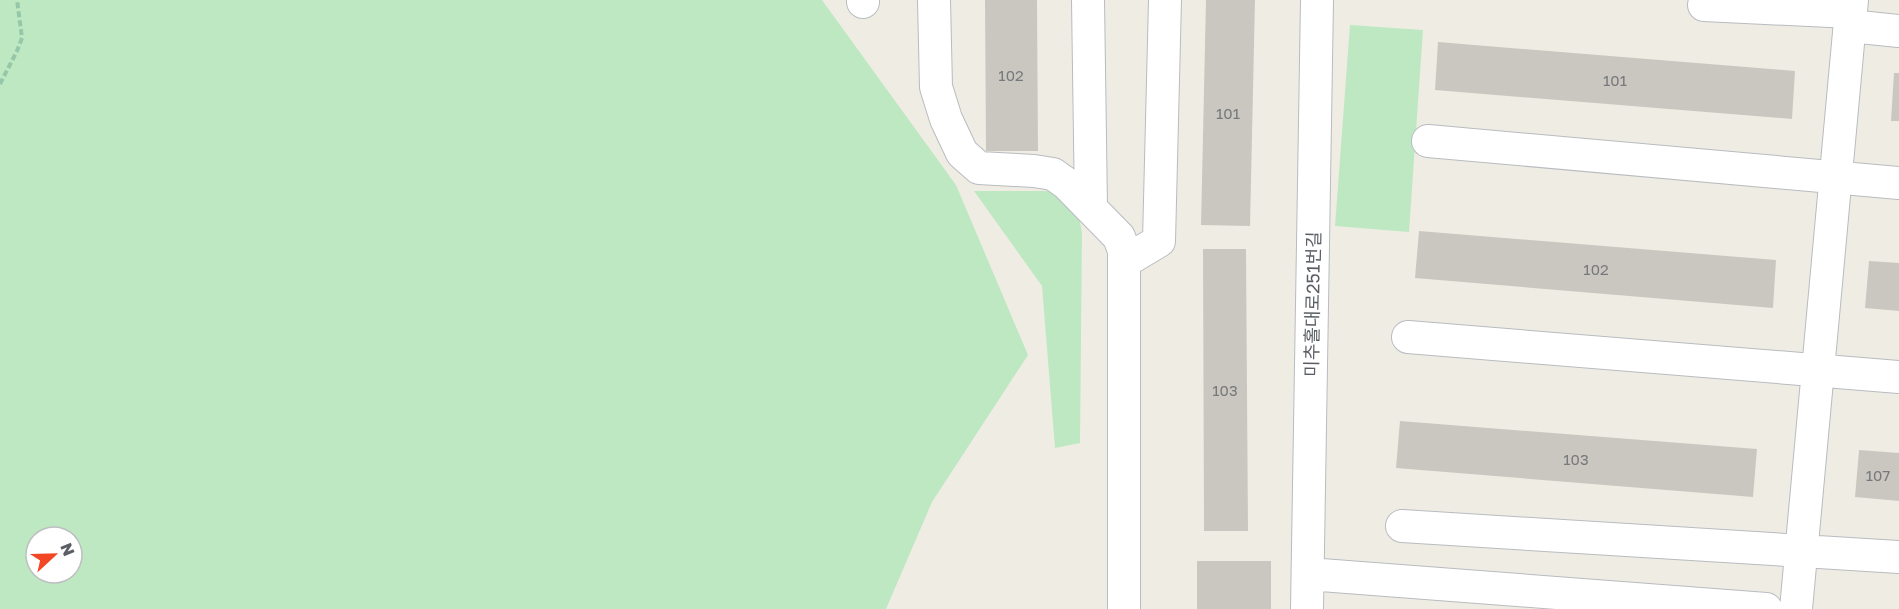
<svg xmlns="http://www.w3.org/2000/svg" width="1899" height="609" font-family="'Golos Text','Noto Sans KR',sans-serif">
	<style>
		.green { fill: #bee8c2; fill-rule: evenodd }
		.building { fill: #cac7c0 }
		.lines { fill: none; stroke-linecap: round; stroke-linejoin: round }
		.minor-casing { stroke: #b8bbc0; stroke-width: 34 }
		.path { stroke: #96c7a8; stroke-width: 4; stroke-dasharray: 6 3; stroke-linecap: butt }
		.minor { stroke: #fff; stroke-width: 32 }
		.labels { text-anchor: middle; dominant-baseline: central; stroke-width: 6; stroke-linejoin: round; paint-order: stroke }
		.number-label { font-size: 15px; fill: #77797c }
		.street-label { font-size: 18px; fill: #5b5f65; stroke: #fff }
	</style>
	<rect width="100%" height="100%" fill="#efede3"/>
	<path class="green" d="M0 0H822L956 185 1028 355 932 502 886 609H0ZM36 537H72V573H36Z
		M1350 25 1423 30 1409 232 1335 226Z
		M974 191H1053L1079 216 1082 233 1080 443 1055 448 1042 286Z"/>
	<path class="building" d="M985 0H1037L1038 151H986Z
		M1206 0H1255L1250 226 1201 225Z
		M1438 42 1795 71 1792 119 1435 90Z
		M1894 73H1899V121H1891Z
		M1419 231 1776 260 1773 308 1415 278Z
		M1203 249H1246L1248 531H1204Z
		M1869 261 1899 263V311L1865 308Z
		M1400 421 1757 449 1753 497 1396 468Z
		M1859 450 1899 453V501L1855 497Z
		M1197 561H1271V609H1197Z"/>
	<g class="lines">
		<g class="minor-casing">
			<path id="minor" d="M863 0V2
				M934 0 936 87 946 119 962 153 979 168 1034 171 1053 174 1067 184 1119 237 1124 251V609
				M1088 0 1091 208
				M1704 5 1851 12
				M1850 26 1899 31
				M1428 141 1899 183
				M1124 262 1159 241 1165 0
				M1408 337 1899 377
				M1402 526 1899 557
				M1308 574 1766 609
				M1307 609 1317 0
				M1796 609 1852 0"/>
		</g>
		<path class="path" d="M0 84 17 51 22 38 17 0"/>
		<use href="#minor" class="minor"/>
	</g>
	<g class="labels">
		<g class="number-label">
			<text x="1011" y="75">102</text>
			<text x="1615" y="80">101</text>
			<text x="1228" y="113">101</text>
			<text x="1596" y="269">102</text>
			<text x="1225" y="390">103</text>
			<text x="1576" y="459">103</text>
			<text x="1878" y="475">107</text>
		</g>
		<g class="street-label">
			<text transform="translate(1312 304) rotate(-89)">미추홀대로251번길</text>
		</g>
	</g>
	<g transform="translate(54 555) rotate(68)"><circle r="28" fill="#ffffff" stroke="#bdbfc1" stroke-width="1.5"/>
	<path d="M0-4.5L10 22L0 15L-10 22Z" fill="#f34625"/>
	<text y="-9" font-size="16" font-weight="bold" text-anchor="middle" fill="#5b5f65">N</text>
	</g>
</svg>
